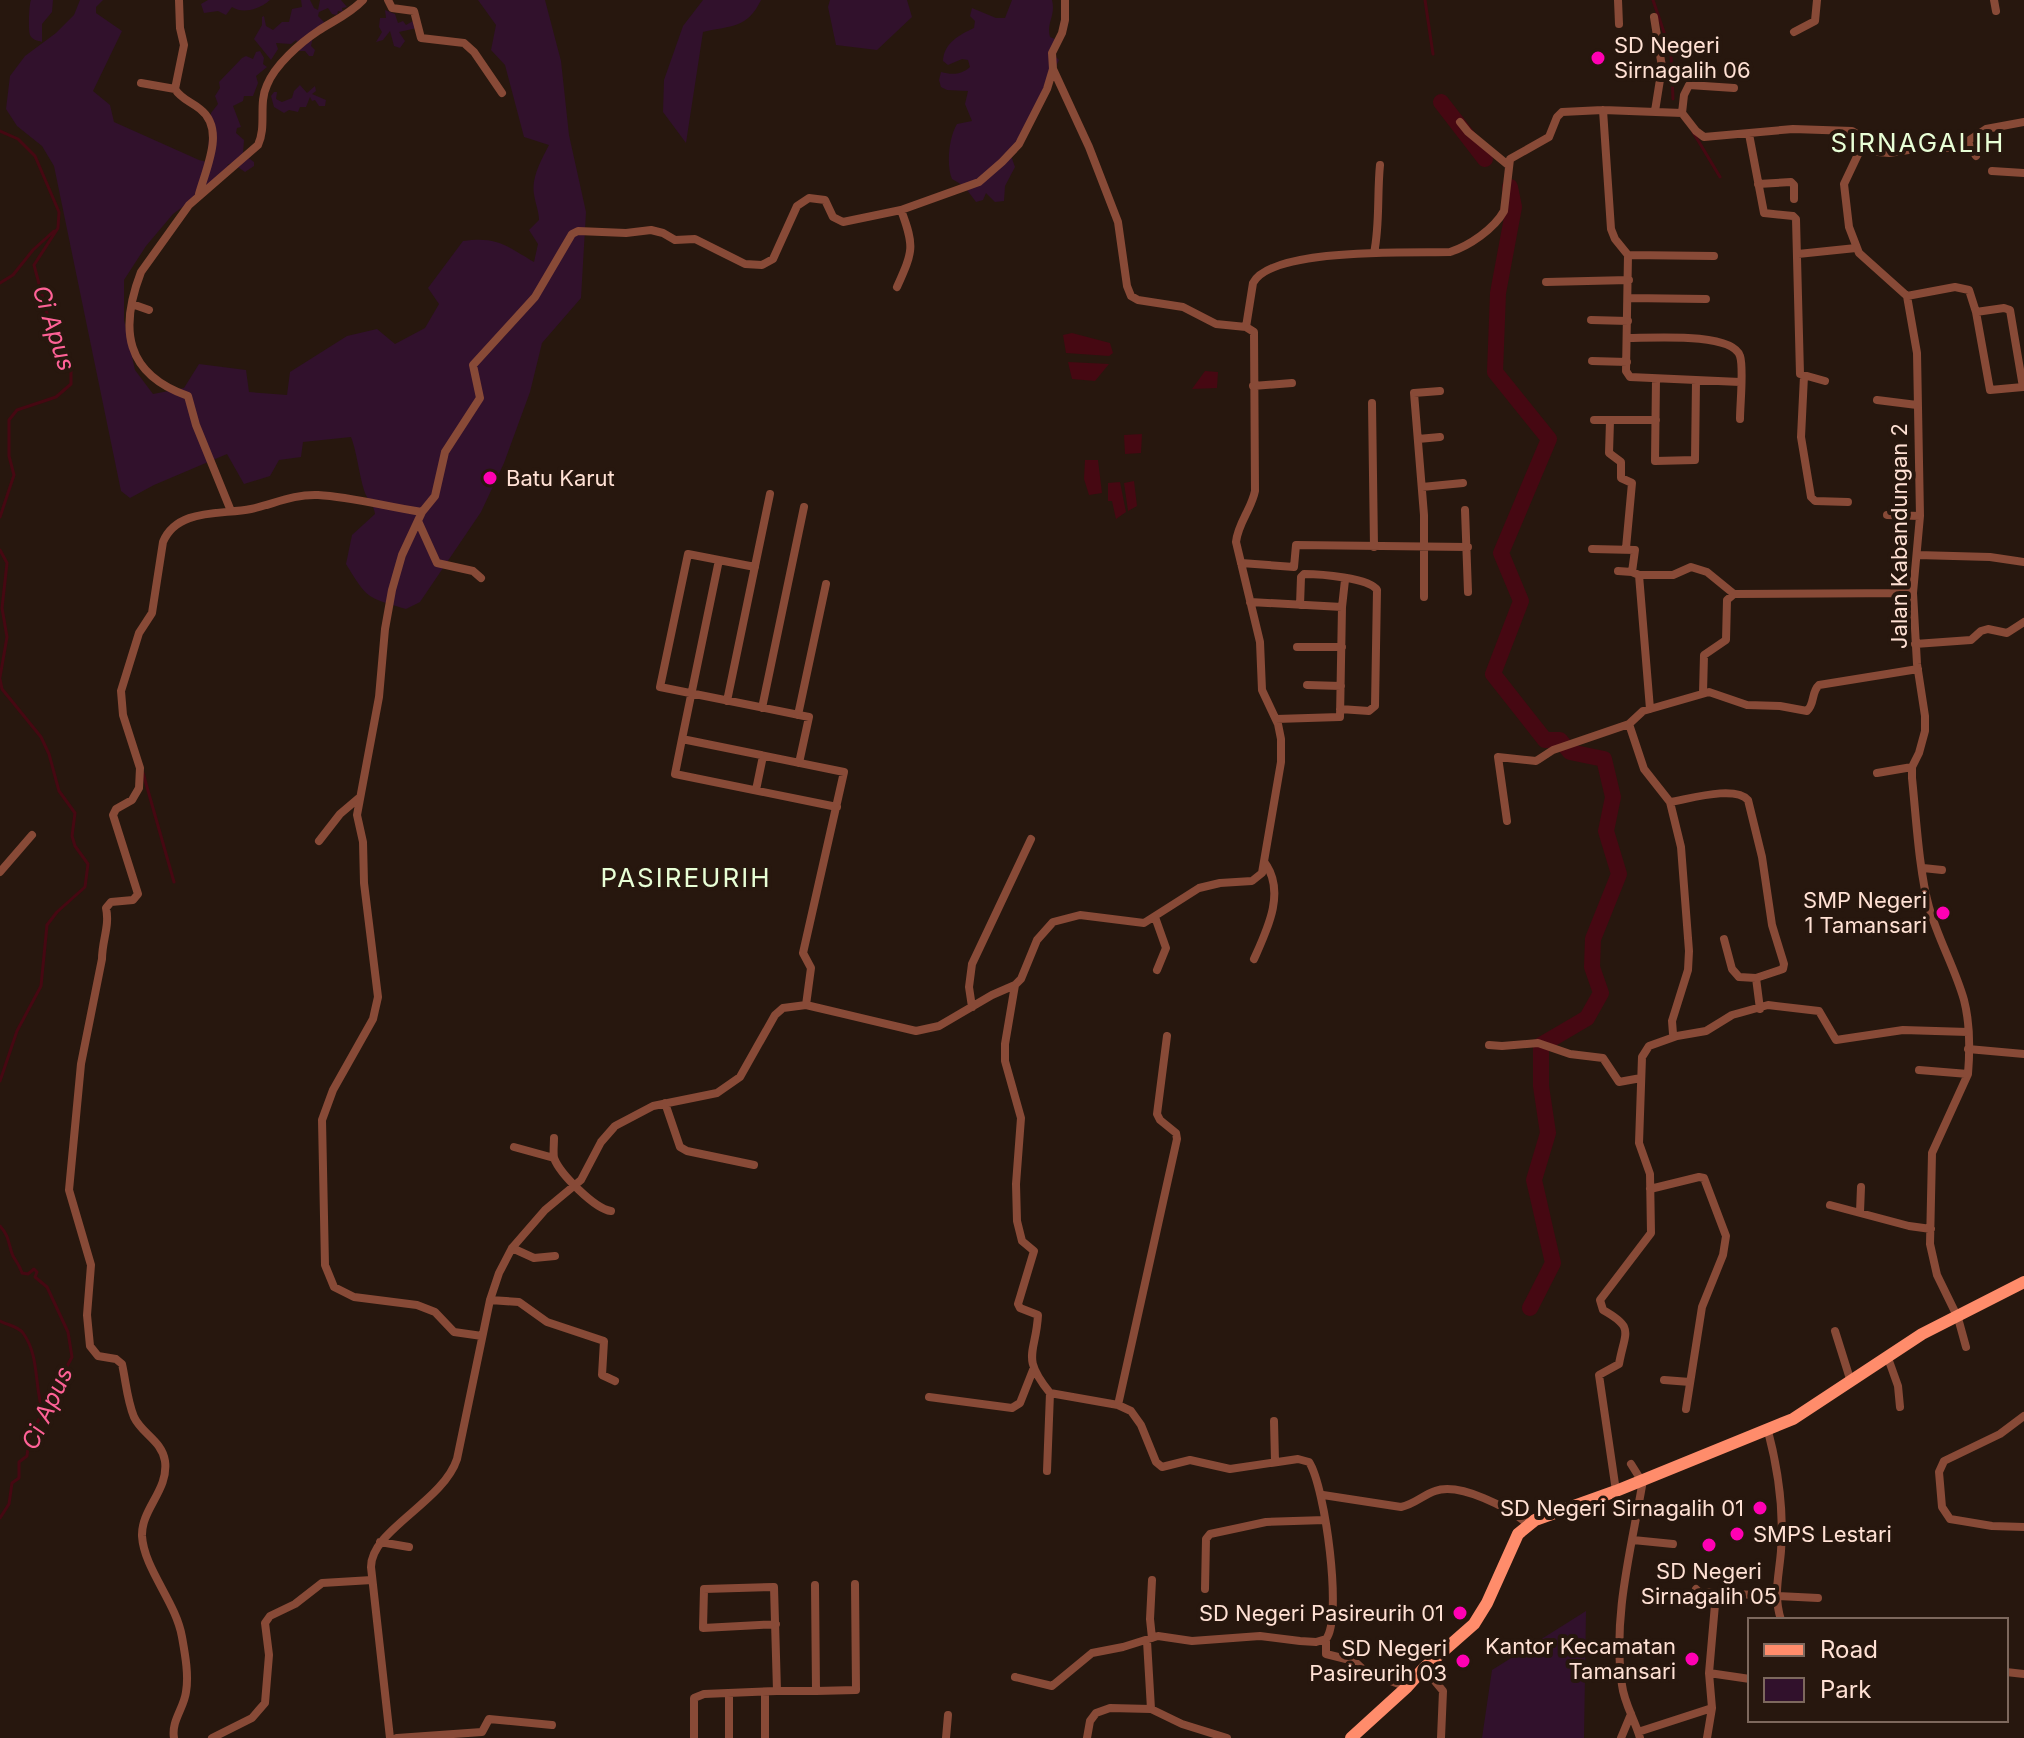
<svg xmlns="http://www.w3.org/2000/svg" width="2024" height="1738" font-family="Inter,sans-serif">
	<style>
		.green { fill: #31112c }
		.water { fill: #460812 }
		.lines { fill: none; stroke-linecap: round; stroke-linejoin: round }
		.stream { stroke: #460812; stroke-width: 3 }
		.river { stroke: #460812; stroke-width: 16 }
		.minor { stroke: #884a37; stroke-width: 8 }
		.secondary { stroke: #ff8c6b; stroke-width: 12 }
		.poi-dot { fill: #ff00b3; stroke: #27170e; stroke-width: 3 }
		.labels { text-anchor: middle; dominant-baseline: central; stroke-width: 8; stroke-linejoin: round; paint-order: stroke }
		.poi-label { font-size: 22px; fill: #ffe1d4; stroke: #27170e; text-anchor: end }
		.street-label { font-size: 22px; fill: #ffe1d4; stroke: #27170e }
		.water-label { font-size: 24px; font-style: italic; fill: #ff6297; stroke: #27170e }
		.quarter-label { font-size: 26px; letter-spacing: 2px; fill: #e8ffd6; stroke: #27170e }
	</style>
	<rect width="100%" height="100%" fill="#27170e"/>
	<path class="green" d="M31 0H53L52 12 42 24V42C37 40 33 41 30 35 28 30 29 4 31 0Z
		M80 0H103L96 7V13L122 31 93 91 110 105 114 122 199 160 207 162 211 113 218 104 215 96 220 88 219 82 242 58 246 56 253 59 256 52 260 51 264 58 263 64 267 67 256 76 258 83 253 96H244L243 101 233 106 241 127 237 128 236 133 244 140 243 154 254 162V166L245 172 232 163 227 165 235 168 173 214 146 246 124 280V320L135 370 153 394 184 388 199 364 246 370 249 392 287 395 290 372 347 336 377 329 395 344 425 328 439 304 428 288 463 241C498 236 506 246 534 262L538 244 529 230 539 220C539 211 535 203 534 194 531 177 542 159 549 145L524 137 505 65 491 50 496 25 478 0H545L561 61 569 135 586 212 581 298 542 343 530 392 504 463 481 512 420 602 406 609C367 597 368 600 346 564L352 535 375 514C374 506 370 504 367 497 360 484 358 455 351 437L303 442 301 457 279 460 270 476 244 484 227 454 154 485 130 498 121 491 54 166 42 146 17 126 6 109 10 76 25 56 56 33 74 15Z
		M208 0H270C261 8 244 15 232 7L226 15 218 11 204 13 201 4Z
		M301 0H310L314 8 318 10 320 0H341L347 7 342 8 343 12 338 11 337 15 332 14 328 8 319 12 318 16 325 23 313 37 311 46 315 50 313 56H309L305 51H299L300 47 296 40 291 44 276 43 278 49 271 60 254 39 262 25V17L264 16 266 26 273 30 282 22H289L292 9 302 7Z
		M703 0H761C747 29 732 25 703 32L686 143 663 112 664 80 683 26Z
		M830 0H907L912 17 877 50 836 45 828 7Z
		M1012 0H1052C1056 16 1046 23 1050 37L1055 39 1052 53 1059 60 1033 114 1010 153 1015 167 1005 186 1004 201 995 202 986 193 983 200 976 202 964 186 952 179C946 165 949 137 957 124L972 121 965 104 968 91 947 90 941 87 939 80 941 72C952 75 961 75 970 67L968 60 962 59 948 65 943 61C944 43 959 35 974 28L975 21 970 16 972 8 996 18H1005Z
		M385 10 395 14 398 23 403 21 406 25 413 21 417 28 399 32 405 41 400 48 394 46 390 31 383 40 376 42 382 32 379 27 380 18H386Z
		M300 85 307 93 315 86 316 91 312 94 326 100 325 106H319L315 100 312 101 310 97 306 107H300L298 112 289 110 284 113 274 107 271 96 274 92H277L276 99 282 102 292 98 294 91Z
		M1586 1611 1584 1738H1482L1492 1670Z"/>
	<path class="water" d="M1072 333 1110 343 1113 353 1109 356 1066 353 1063 335Z
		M1068 362 1109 364 1095 381 1072 379Z
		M1205 371 1218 372 1217 388 1192 389Z
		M1142 434 1141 453 1125 454 1124 435Z
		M1085 460H1098L1102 493 1089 495 1084 479Z
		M1134 481 1137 506 1128 511 1124 483Z
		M1120 482 1126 512 1116 519 1112 501H1108V483Z"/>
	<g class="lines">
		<path class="stream" d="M1425 0 1433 54
			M1653 0 1671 53 1673 99
			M0 131 18 139 35 156 59 212 58 228 34 265 53 336 63 346 71 369V384L56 397 17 410 9 420V456L14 475 0 517
			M1693 132 1720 177
			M0 283 13 275 33 250 54 231
			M0 550 7 563 2 608 7 637 0 677
			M0 679 2 689 41 737 49 754 59 791 75 813 72 836 75 846 88 864 85 887 57 912 47 925 41 986 17 1031 0 1081
			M143 773 174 882
			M0 1226C10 1237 8 1244 13 1256 17 1263 20 1266 22 1273L28 1274 34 1269 37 1272 35 1277 47 1287 68 1332 72 1357 29 1438 27 1456 19 1462V1478L12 1483 9 1504 0 1518
			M0 1321C7 1325 18 1326 23 1333 43 1360 31 1399 50 1425"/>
		<path class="river" d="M1441 102 1485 159
			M1510 187 1514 207 1498 293 1495 372 1549 439 1501 553 1521 601 1493 674 1545 740H1560L1570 752 1604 759 1613 797 1606 831 1619 874 1593 939 1592 967 1601 993 1587 1018 1541 1045V1086L1548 1133 1534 1180 1553 1263 1530 1308"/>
		<path class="minor" d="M179 0 180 28 184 45 175 89C181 99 190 101 200 109 226 129 206 168 199 194
			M388 0 392 8 414 11 421 38 464 43 474 52 502 93
			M1618 0 1619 24
			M1994 0 1996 11
			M1654 17 1662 67 1655 111
			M1794 32 1815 21 1817 0
			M141 83 175 89
			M1603 110 1611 229 1615 239 1628 255 1626 371 1630 377 1740 382
			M1682 113 1684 95 1689 85 1734 88
			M1460 122 1468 132 1508 165
			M1749 134 1764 213 1793 216 1796 219 1800 374 1825 381
			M1967 141 1976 156
			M1862 146 1844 184 1849 227 1859 253 1907 296 1917 353 1920 516 1913 593 1917 664 1925 716V731L1919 753 1912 767V778C1916 816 1919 871 1929 907 1938 939 1955 968 1964 1000 1970 1023 1970 1050 1968 1074L1932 1153 1930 1244 1937 1275 1958 1318 1966 1347
			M1992 171 2024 173
			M1758 184 1791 182 1794 185V199
			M1374 253C1380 225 1377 194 1380 165
			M1798 254 1856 248
			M1628 255 1714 256
			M1546 282 1629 280
			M897 287C913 251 915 247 901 210
			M1907 296 1955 287 1969 290 1976 312 1990 390 2023 387 2010 310 2004 308 1976 312
			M1628 298 1706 299
			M132 304 149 310
			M1591 320 1628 321
			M1246 327 1253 283C1272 247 1412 253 1450 252 1469 246 1494 229 1504 211L1510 159 1549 137 1557 117 1562 112 1603 110 1682 113 1696 131 1704 137 1793 129 1852 131 1857 134 1862 146 1878 152 1889 153 1928 147 1953 148 1962 145 1986 129 2024 122
			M1628 338C1651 338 1732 332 1740 356 1744 368 1740 404 1740 419
			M1592 361 1627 362
			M1804 376 1801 437 1811 497 1815 501 1848 502
			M1656 379 1655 461 1695 460 1696 381
			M1253 386 1292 383
			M1877 400 1917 405
			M1372 403 1374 547
			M1594 420H1656
			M1610 421 1609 453 1621 462V478L1632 483 1626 548
			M1418 439 1440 437
			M1422 487 1463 483
			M1465 510 1468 592
			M231 511 196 425 188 396C125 374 119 329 141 272L189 205 258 145C267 126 258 104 267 85 275 65 300 43 318 31 333 21 350 14 363 0
			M1887 515 1920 516
			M418 521 437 563 473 571 481 578
			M1592 549 1635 550 1632 572
			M1917 555 1990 557 2024 562
			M719 560 682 739 844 772 803 953 811 968 806 1005
			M1241 563 1294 567 1296 545 1468 547
			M755 567 688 554 660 687 809 717 799 763
			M1618 571 1632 572 1639 575H1673L1691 567 1707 572 1734 594 1913 593
			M1639 575 1650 709
			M1424 597V515L1414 393 1440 391
			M1250 602 1342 607 1340 717 1276 719
			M1300 605 1301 577 1304 574C1320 574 1370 578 1377 590L1375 706 1369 711 1340 709
			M1342 607 1345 580
			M1915 644 1971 640 1981 631 1988 629 2007 633 2024 622
			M1297 647H1342
			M1918 669 1819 685C1811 692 1815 704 1807 711L1780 706 1747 705 1709 692 1643 711 1629 724 1644 769 1670 802 1681 847 1689 951 1688 970 1672 1021 1673 1034 1677 1036 1706 1031 1732 1015 1768 1005 1819 1011 1836 1040 1903 1030 1968 1032
			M1307 685 1341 686
			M1703 693 1704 655 1726 640 1727 600 1734 594
			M727 701 770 494
			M762 708 804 507
			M798 715 826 584
			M682 739 675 774 837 807
			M1877 773 1912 767
			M756 790 763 756
			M1670 802C1689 799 1735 785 1748 800L1762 857 1772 925 1784 964 1783 969 1756 978 1739 977 1732 969 1724 939
			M1507 821 1498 757 1536 761 1553 750 1629 724
			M319 841 340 814 360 797
			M1923 868 1942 870
			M0 872 32 835
			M1155 917 1166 948 1157 970
			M1254 959C1267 930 1286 892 1265 863
			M1756 978 1760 1009
			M972 1007 969 987 972 964 1031 839
			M1489 1045 1502 1046 1538 1043 1570 1054 1603 1058 1619 1082 1641 1078
			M1968 1049 2024 1054
			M1919 1070 1968 1074
			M665 1103 680 1147 687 1151 754 1165
			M554 1138C554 1144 553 1153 554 1158 560 1174 595 1209 611 1211
			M514 1147 554 1158
			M1650 1189 1699 1177 1704 1178 1726 1236 1723 1255 1702 1307 1686 1409
			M1830 1205 1909 1226 1931 1229
			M1860 1212 1861 1187
			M512 1248 534 1258 555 1256
			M490 1300 519 1302 547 1322 604 1341 602 1375 615 1381
			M1835 1331 1851 1382
			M482 1336 454 1332 435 1312 417 1305 354 1297 334 1287 325 1265 322 1120 333 1090 373 1019 378 997 364 883 363 842 357 815 379 697 385 629 392 590 402 555 422 512 435 496 445 452 480 398 473 365 535 297 572 234 578 231 626 233 651 230 663 233 675 240 695 239 745 264 762 265 773 259 797 206 809 198 825 200 833 217 843 222 901 210 979 182 1002 162 1019 144 1047 89 1053 69 1052 53 1062 33 1065 20V0
			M1888 1358 1898 1386 1900 1407
			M1664 1380 1690 1382
			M929 1397 1012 1408 1020 1403 1033 1370
			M1118 1405 1177 1139 1176 1133 1160 1120 1157 1114 1167 1036
			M2024 1416 2000 1434 1944 1461 1939 1472 1942 1507 1950 1519 1992 1526 2024 1527
			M1274 1421 1275 1461
			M1768 1431C1778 1469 1784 1511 1781 1551 1779 1576 1773 1595 1781 1620
			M1631 1464 1641 1480
			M1047 1471 1050 1393
			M1616 1491 1599 1375 1619 1364C1625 1331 1635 1328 1603 1310L1600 1300 1651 1233 1650 1174 1639 1143 1642 1057 1649 1046 1677 1036
			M1323 1495 1401 1507C1415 1504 1423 1495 1435 1491 1460 1482 1509 1508 1528 1524
			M1633 1540 1673 1544
			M380 1542 409 1547
			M1205 1589 1206 1539 1210 1534 1266 1522 1325 1520
			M1696 1589 1699 1592 1716 1593
			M1152 1638 1150 1619 1152 1580
			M1326 1639V1654L1354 1661 1366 1672 1407 1687
			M1147 1641 1151 1709
			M1424 1668 1443 1691 1441 1738
			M2006 1672 2024 1674
			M1709 1673 1750 1679
			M1015 1677 1052 1686 1092 1653 1123 1647 1158 1636 1192 1641 1260 1636 1300 1641 1316 1642 1326 1639C1343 1618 1325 1486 1309 1462L1298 1459 1230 1469 1190 1460 1162 1467 1156 1462 1141 1425 1131 1411 1118 1405 1050 1393C1020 1356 1036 1354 1038 1315L1020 1308 1018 1304 1034 1251 1022 1241 1017 1221 1016 1184 1021 1118 1005 1061V1044L1015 985
			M777 1691H816L815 1585
			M816 1691 856 1690 855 1584
			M765 1692V1738
			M1638 1732 1712 1708 1709 1673 1716 1593 1818 1598
			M174 1738C171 1721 184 1708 186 1692 189 1675 185 1654 182 1637 176 1602 144 1569 142 1536 141 1509 169 1490 165 1461 162 1441 142 1434 134 1417 127 1400 126 1382 122 1364L116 1359 98 1356 90 1346 87 1315 91 1265 69 1190 81 1064 102 959C102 940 110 926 106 908L111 902 133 900 138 894 113 815 116 809 132 800 139 788 140 768 123 715 121 691 139 633 152 613 163 542C177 508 221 515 251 509 274 504 293 494 318 495 353 497 387 507 422 512
			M212 1738 252 1718 265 1703 269 1655 265 1623 270 1616 295 1604 322 1583 372 1580
			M390 1738 371 1567C371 1530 443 1502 457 1459L490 1300 499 1273 512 1248 545 1210 581 1180 601 1142 615 1126 653 1106 717 1093 740 1077 775 1015 783 1008 806 1005 916 1031 939 1026 992 995 1015 985 1021 979 1037 940 1053 922 1080 915 1144 923 1199 888 1220 883 1252 881 1262 873 1281 762V739L1278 724 1262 690 1260 642 1236 542C1238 523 1251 510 1255 491L1254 332 1246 327 1216 324 1183 307 1138 300 1131 296 1127 286 1118 222 1089 147 1053 69
			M397 1738 482 1732 489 1719 552 1725
			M694 1738V1698L704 1694 777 1691 774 1587 704 1589 703 1628 776 1624
			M729 1738V1693
			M946 1738 948 1715
			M1087 1738 1090 1721 1096 1713 1110 1708 1151 1709 1182 1724 1227 1738
			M1621 1738 1631 1714
			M1640 1738C1635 1720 1624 1703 1622 1685 1612 1617 1632 1546 1643 1480
			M1707 1738 1712 1708"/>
		<path class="secondary" d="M1351 1738 1407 1687 1424 1668 1474 1624 1487 1603 1518 1534 1535 1520 1616 1491 1793 1419 1922 1334 2024 1282"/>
	</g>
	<g class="poi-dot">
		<circle cx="1598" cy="58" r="8"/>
		<circle cx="490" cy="478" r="8"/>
		<circle cx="1943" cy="913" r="8"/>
		<circle cx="1760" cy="1508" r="8"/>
		<circle cx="1737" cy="1534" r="8"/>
		<circle cx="1709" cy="1545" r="8"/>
		<circle cx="1460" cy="1613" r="8"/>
		<circle cx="1692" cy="1659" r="8"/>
		<circle cx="1463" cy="1661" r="8"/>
	</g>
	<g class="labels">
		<g class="poi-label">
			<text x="1614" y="45" text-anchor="start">SD Negeri<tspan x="1614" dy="25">Sirnagalih 06</tspan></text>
			<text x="506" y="478" text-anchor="start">Batu Karut</text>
			<text x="1927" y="900">SMP Negeri<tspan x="1927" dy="25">1 Tamansari</tspan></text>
			<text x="1744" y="1508">SD Negeri Sirnagalih 01</text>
			<text x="1753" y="1534" text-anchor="start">SMPS Lestari</text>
			<text x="1709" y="1571" text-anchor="middle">SD Negeri<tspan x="1709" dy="25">Sirnagalih 05</tspan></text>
			<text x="1444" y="1613">SD Negeri Pasireurih 01</text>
			<text x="1676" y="1646">Kantor Kecamatan<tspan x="1676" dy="25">Tamansari</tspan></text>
			<text x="1447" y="1648">SD Negeri<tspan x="1447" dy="25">Pasireurih 03</tspan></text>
		</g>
		<g class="street-label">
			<text transform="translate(1899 536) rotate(-90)">Jalan Kabandungan 2</text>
		</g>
		<g class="water-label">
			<text transform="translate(54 328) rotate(72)">Ci Apus</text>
			<text transform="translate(47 1408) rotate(-65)">Ci Apus</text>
		</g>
		<g class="quarter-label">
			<text x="1918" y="142">SIRNAGALIH</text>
			<text x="686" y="877">PASIREURIH</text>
		</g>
	</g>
	<rect x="1748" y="1618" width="260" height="104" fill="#27170e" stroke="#7d685d" stroke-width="2"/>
	<rect x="1764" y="1644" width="40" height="12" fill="#ff8c6b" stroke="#7d685d" stroke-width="2"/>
	<text x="1820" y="1658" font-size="24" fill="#ffe1d4">Road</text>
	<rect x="1764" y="1678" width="40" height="24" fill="#31112c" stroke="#7d685d" stroke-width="2"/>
	<text x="1820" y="1698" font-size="24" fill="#ffe1d4">Park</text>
</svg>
